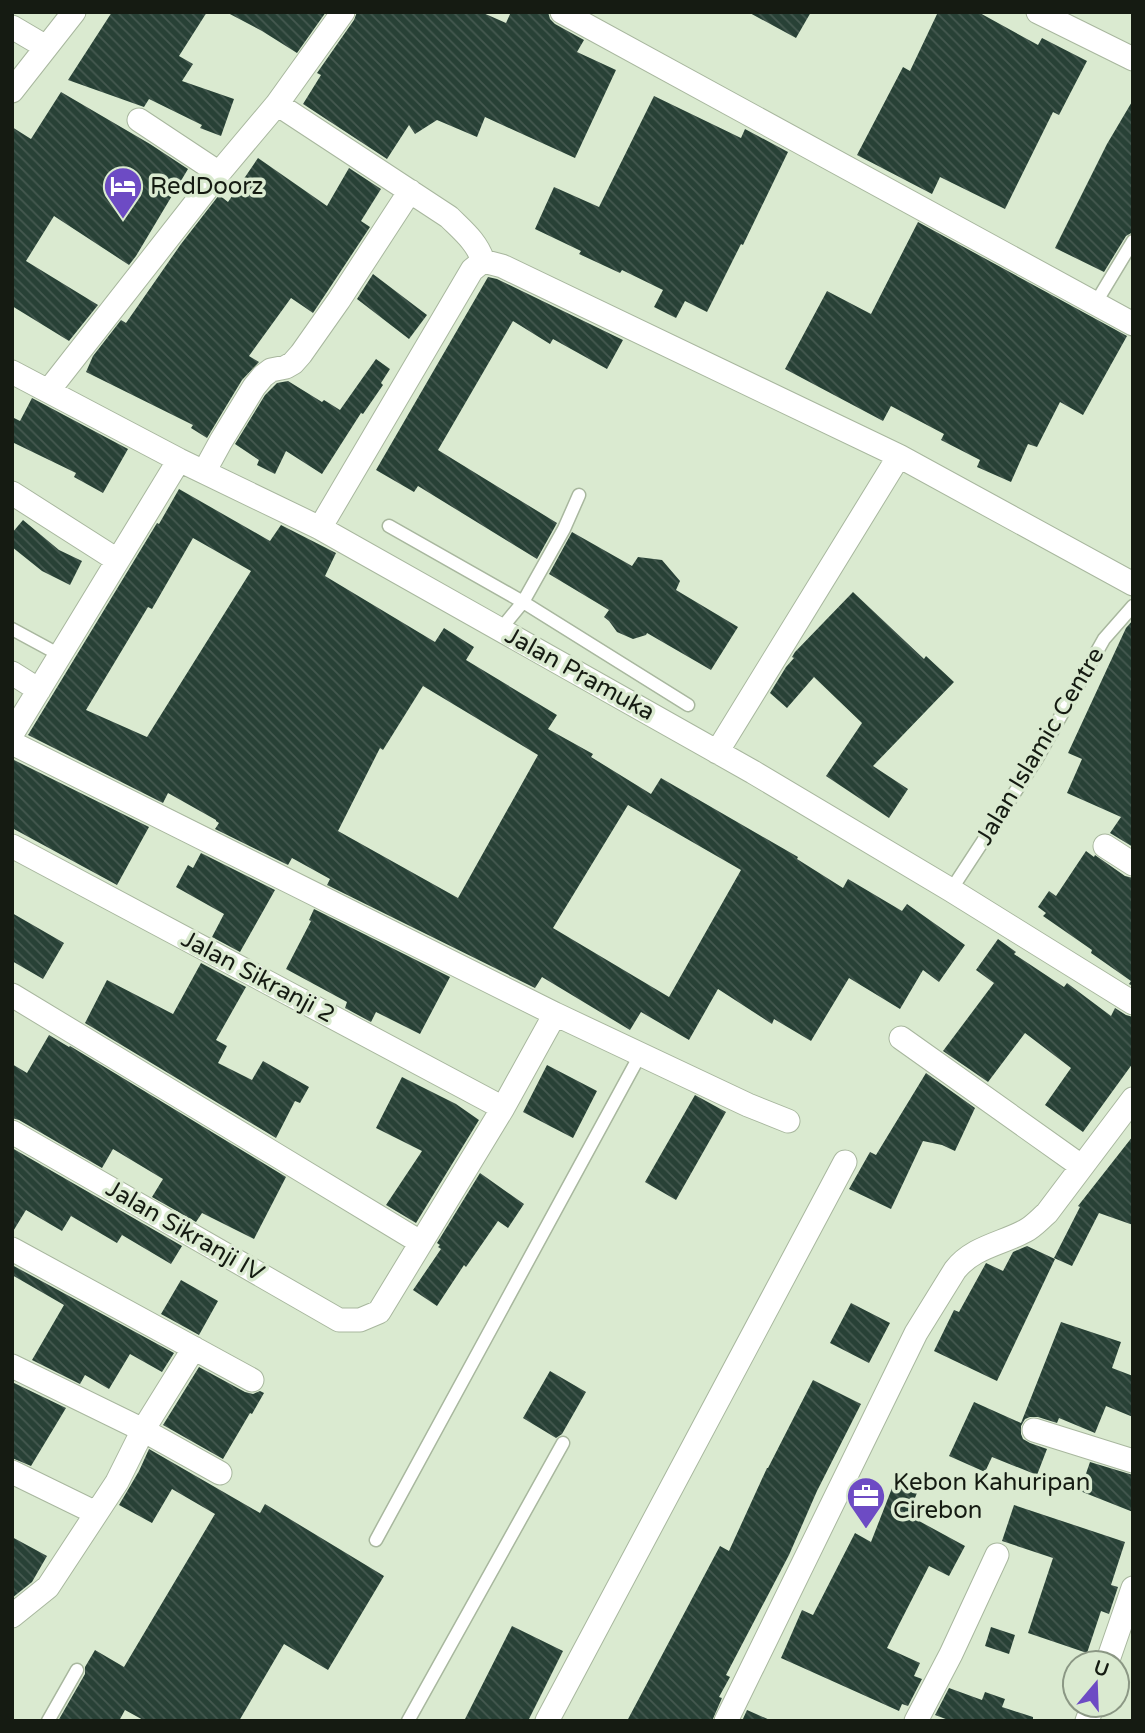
<svg xmlns="http://www.w3.org/2000/svg" width="1145" height="1733" font-family="'Varela Round',sans-serif">
	<style>
		.building { fill: url(#building-back-hatch); fill-rule: evenodd }
		.lines { fill: none; stroke-linecap: round; stroke-linejoin: round }
		.service-casing { stroke: #a8b79e; stroke-width: 15 }
		.minor-casing { stroke: #a8b79e; stroke-width: 25 }
		.service { stroke: #fff; stroke-width: 12 }
		.minor { stroke: #fff; stroke-width: 23 }
		.labels { text-anchor: middle; dominant-baseline: central; stroke-width: 7; stroke-linejoin: round; paint-order: stroke }
		.poi-label { font-size: 24px; fill: #151b12; stroke: #daead0; text-anchor: start }
		.street-label { font-size: 24px; fill: #151b12; stroke: #daead0 }
	</style>
	<defs>
		<pattern id="building-back-hatch" width="6" height="6" patternUnits="userSpaceOnUse" patternTransform="scale(1.75)"><rect width="6" height="6" fill="#284136"/><path d="M-1 5l2 2M0 0l6 6M5-1l2 2" fill="none" stroke="#455950"/></pattern>
	</defs>
	<rect width="100%" height="100%" fill="#daead0"/>
	<path class="building" d="M112 12H207L179 56 193 64 182 81 234 99 221 136 200 128 202 125 149 99 144 107 68 80Z
		M226 12H326L297 53 262 31Z
		M357 12H481L506 23 511 12H548L550 19 555 24 584 40 577 52 616 70 575 158 485 117 477 137 437 120 415 134 409 125 387 159 303 104 321 75 317 73 354 20Z
		M748 12H811L796 38Z
		M938 12H978L1038 45 1042 38 1087 61 1059 115 1053 112 1005 209 940 177 932 194 857 155 903 67 910 71Z
		M61 92 150 144 188 169 136 256 129 265 54 216 26 261 98 305 69 341 12 306V127L31 139Z
		M654 96 741 138 745 129 788 152 743 245 741 244 707 312 685 301 676 318 654 307 663 290 622 270 620 273 579 254 581 251 535 229 554 187 599 207Z
		M1133 100V232L1126 236 1104 272 1055 248 1107 144Z
		M258 158 327 206 349 168 381 189 361 221 370 227 327 292 313 313 291 298 249 356 259 362 242 380 207 438 191 428 193 425 86 372 93 356 121 320 126 323 181 244 219 195 228 202Z
		M918 222 1127 336 1083 415 1060 402 1037 447 1028 444 1011 482 977 467 980 460 941 440 944 434 891 406 883 421 785 369 827 291 871 314Z
		M373 274 427 315 409 339 357 299Z
		M488 277 497 279 623 340 607 369 553 339 550 344 513 321 438 450 557 523 537 559 418 486 414 492 376 470Z
		M376 359 390 369 381 383 383 385 363 414 361 413 322 474 286 451 275 474 257 465 259 460 235 444 265 395 277 383 288 381 322 402 324 400 340 410Z
		M32 398 128 449 103 493 74 477 76 473 12 442V417L20 421Z
		M179 489 270 541 281 525 336 553 325 576 435 642 444 628 474 647 466 660 557 715 548 729 593 754 591 757 651 794 661 778 798 857 797 859 843 888 848 879 902 911 907 904 965 945 939 982 923 970 900 1009 849 978 811 1041 774 1019 772 1024 718 989 689 1040 641 1012 630 1030 542 977 535 988 327 885 330 879 292 858 288 865 215 829 219 823 216 821V820L168 793 163 803 28 735 157 523 159 524ZM193 538 251 571 147 737 86 710 148 607 152 609ZM423 686 538 755 458 898 338 831 380 748 383 750ZM628 805 741 870 669 997 553 928Z
		M23 520 59 550 82 561 70 585 42 571 12 547V533Z
		M572 532 632 566 638 557 662 560 680 581 676 590 738 627 711 670 647 633 646 635 633 639 617 632 609 621 604 617 609 610 549 574Z
		M853 592 924 659 926 656 954 682 873 766 908 789 889 818 826 776 862 723 814 677 787 708 770 693 786 667 794 658 792 657 795 652Z
		M1133 620V847L1110 833 1121 817 1067 793 1082 759 1068 753 1126 628Z
		M12 759 149 827 117 885 12 828Z
		M1086 851 1094 857 1095 855 1125 876 1133 878V986L1129 984 1131 981 1091 953 1092 950 1043 916 1046 913 1038 907 1049 891 1056 896Z
		M201 853 275 890 240 952 212 937 224 914 176 887 188 865 193 868Z
		M314 909 450 977 420 1034 376 1012 371 1022 345 1008 347 1002 286 969 311 921 309 920Z
		M12 913 64 943 43 979 12 961Z
		M998 939 1016 952 1014 954 1064 987 1067 983 1111 1016 1115 1008 1126 1015 1133 1017V1063L1083 1132 1045 1105 1071 1068 1025 1033 988 1082 943 1051 994 983 976 970Z
		M201 963 246 987 216 1040 227 1046 218 1063 252 1080 263 1061 309 1087 300 1103 295 1101 276 1138 85 1023 107 980 173 1014Z
		M49 1035 69 1047 70 1046 286 1177 254 1239 202 1213 196 1222 152 1197 163 1179 113 1149 102 1168 19 1120 12 1118V1064L27 1073Z
		M547 1065 597 1091 573 1138 523 1112Z
		M926 1073 975 1108 955 1151 942 1145 923 1141 891 1209 849 1189 870 1152 876 1155Z
		M402 1077 456 1104 479 1120 416 1223 386 1205 422 1151 376 1128Z
		M695 1095 726 1112 676 1200 645 1182Z
		M1133 1136V1225L1099 1213 1072 1266 1054 1258 1080 1207 1078 1206Z
		M12 1148 182 1246 171 1264 122 1235 117 1243 71 1216 62 1231 26 1210 12 1233Z
		M480 1173 524 1204 508 1228 498 1221 466 1267 464 1265 437 1306 413 1290 441 1249 438 1247 440 1245 437 1243Z
		M1027 1246 1055 1259 997 1381 934 1351 954 1310 959 1312 986 1263 1003 1271 1013 1252Z
		M12 1265 174 1353 162 1372 130 1354 109 1389 85 1375 80 1384 32 1360 64 1305 12 1275Z
		M181 1280 218 1301 199 1335 161 1314Z
		M851 1303 890 1323 869 1363 830 1343Z
		M1061 1322 1121 1342 1112 1368 1133 1376V1417L1106 1406 1095 1433 1059 1418 1057 1423 1038 1417H1030L1025 1419 1021 1426V1434L1023 1439 1030 1443 1047 1449 1037 1475 992 1457 985 1472 949 1456 974 1402 1021 1423Z
		M199 1367 245 1392 253 1394 260 1391 264 1393 252 1414 250 1413 223 1459 163 1425Z
		M550 1371 586 1392 562 1434 556 1438 523 1418Z
		M813 1380 861 1404 817 1491 789 1555 726 1675 730 1677 719 1697 722 1698 712 1721H627L720 1546 729 1551 767 1468H768Z
		M12 1382 66 1408 31 1466 12 1458Z
		M149 1449 260 1513 265 1504 384 1576 328 1670 284 1644 239 1721H145L125 1710 119 1721H58L85 1674V1667L95 1650 124 1667 215 1514 172 1489 152 1523 119 1505 139 1471Z
		M1090 1462 1133 1475V1512L1080 1491Z
		M894 1483 917 1493 908 1515 965 1546 949 1576 929 1566 887 1648 920 1663 914 1676 922 1679 908 1706 902 1704 899 1711 781 1658 802 1610 813 1615 855 1533 871 1542Z
		M1014 1505 1125 1542 1111 1585 1118 1587 1109 1614 1101 1611 1087 1653 1028 1633 1053 1558 1002 1541Z
		M12 1537 47 1556 32 1582 12 1598Z
		M512 1626 563 1651 528 1721H464Z
		M991 1627 1015 1635 1009 1654 985 1646Z
		M949 1688 982 1700 985 1692 1005 1699 1002 1707 1033 1717V1721H951L935 1715Z
		M747 1710 772 1721H742Z"/>
	<g class="lines">
		<g class="service-casing">
			<path id="service" d="M1095 304 1133 241
				M389 526 523 602 688 705
				M12 629 60 655
				M500 630 523 602 564 529 579 495
				M951 890 1036 760 1104 639 1133 606
				M376 1540 640 1055
				M48 1721 77 1670
				M408 1721 563 1443"/>
		</g>
		<g class="minor-casing">
			<path id="minor" d="M562 12 1133 324
				M1038 12 1133 59
				M12 27 46 47
				M12 91 74 12
				M277 104 449 217C463 231 477 242 483 261
				M139 120 219 173
				M12 372 179 460 320 528 753 772 951 890 1133 1003
				M49 390 219 173 277 104 343 12
				M204 472 221 441 254 387 263 376 271 370 286 367 293 363 301 354 339 300 410 191
				M12 493 117 560
				M320 528 472 270 483 261 502 266 899 456 1133 584
				M12 673 39 690
				M12 734 179 460
				M12 743 555 1014 748 1105 788 1121
				M717 752 899 456
				M12 846 503 1108
				M1105 846 1133 864
				M12 995 420 1242
				M901 1038 1081 1166
				M12 1132 339 1320H360L379 1312 503 1108 555 1014
				M12 1249 252 1380
				M12 1366 143 1430 220 1473
				M1034 1430 1133 1461
				M12 1472 96 1513
				M12 1616 48 1587 117 1482 143 1430 194 1348
				M1107 1663 1133 1588
				M547 1721 845 1162
				M726 1721 916 1333 955 1270C973 1247 1001 1244 1025 1231 1033 1227 1040 1219 1047 1213L1133 1099
				M916 1721 951 1654 997 1555
				M1087 1721 1093 1705"/>
		</g>
		<use href="#service" class="service"/>
		<use href="#minor" class="minor"/>
	</g>
	<defs>
		<g id="hotel-pin" transform="scale(2.0125)"><path d="M0 17L-7.5 6A9.5 9.5 0 1 1 7.5 6Z" fill="#6d4bc4" stroke="#daead0"/><path d="M-6-4.5h1.5V1H6V5H4.5V3h-9V5H-6ZM-4 0a1.8 1.8 0 1 1 3.6 0ZM.5 0V-2.5h3Q6-2.5 6 0Z" fill="#fff"/></g>
		<g id="office-pin" transform="scale(2.0125)"><path d="M0 17L-7.5 6A9.5 9.5 0 1 1 7.5 6Z" fill="#6d4bc4" stroke="#daead0"/><path d="M-6-3h4V-5.5h4V-3h4V5H-6ZM-1-4.5V-3h2v-1.5ZM-6 0V1H6V0Z" fill="#fff"/></g>
	</defs>
	<g fill-rule="evenodd">
		<use href="#hotel-pin" x="123" y="186"/>
		<use href="#office-pin" x="866" y="1496"/>
	</g>
	<g class="labels">
		<g class="poi-label">
			<text x="150" y="186">RedDoorz</text>
			<text x="893" y="1482">Kebon Kahuripan<tspan x="893" dy="28">Cirebon</tspan></text>
		</g>
		<g class="street-label">
			<text transform="translate(580 674) rotate(29)">Jalan Pramuka</text>
			<text transform="translate(1040 746) rotate(-59)">Jalan Islamic Centre</text>
			<text transform="translate(258 977) rotate(28)">Jalan Sikranji 2</text>
			<text transform="translate(185 1231) rotate(30)">Jalan Sikranji IV</text>
		</g>
	</g>
	<rect width="1145" height="1733" fill="none" stroke="#151b12" stroke-width="28"/>
	<g transform="translate(1096 1684) rotate(19)"><circle r="33" fill="#daead0" stroke="#8b9784" stroke-width="2"/>
	<path d="M0-5L12 26L0 18L-12 26Z" fill="#6d4bc4"/>
	<text y="-10" font-size="19" font-weight="bold" text-anchor="middle" fill="#151b12">U</text>
	</g>
</svg>
